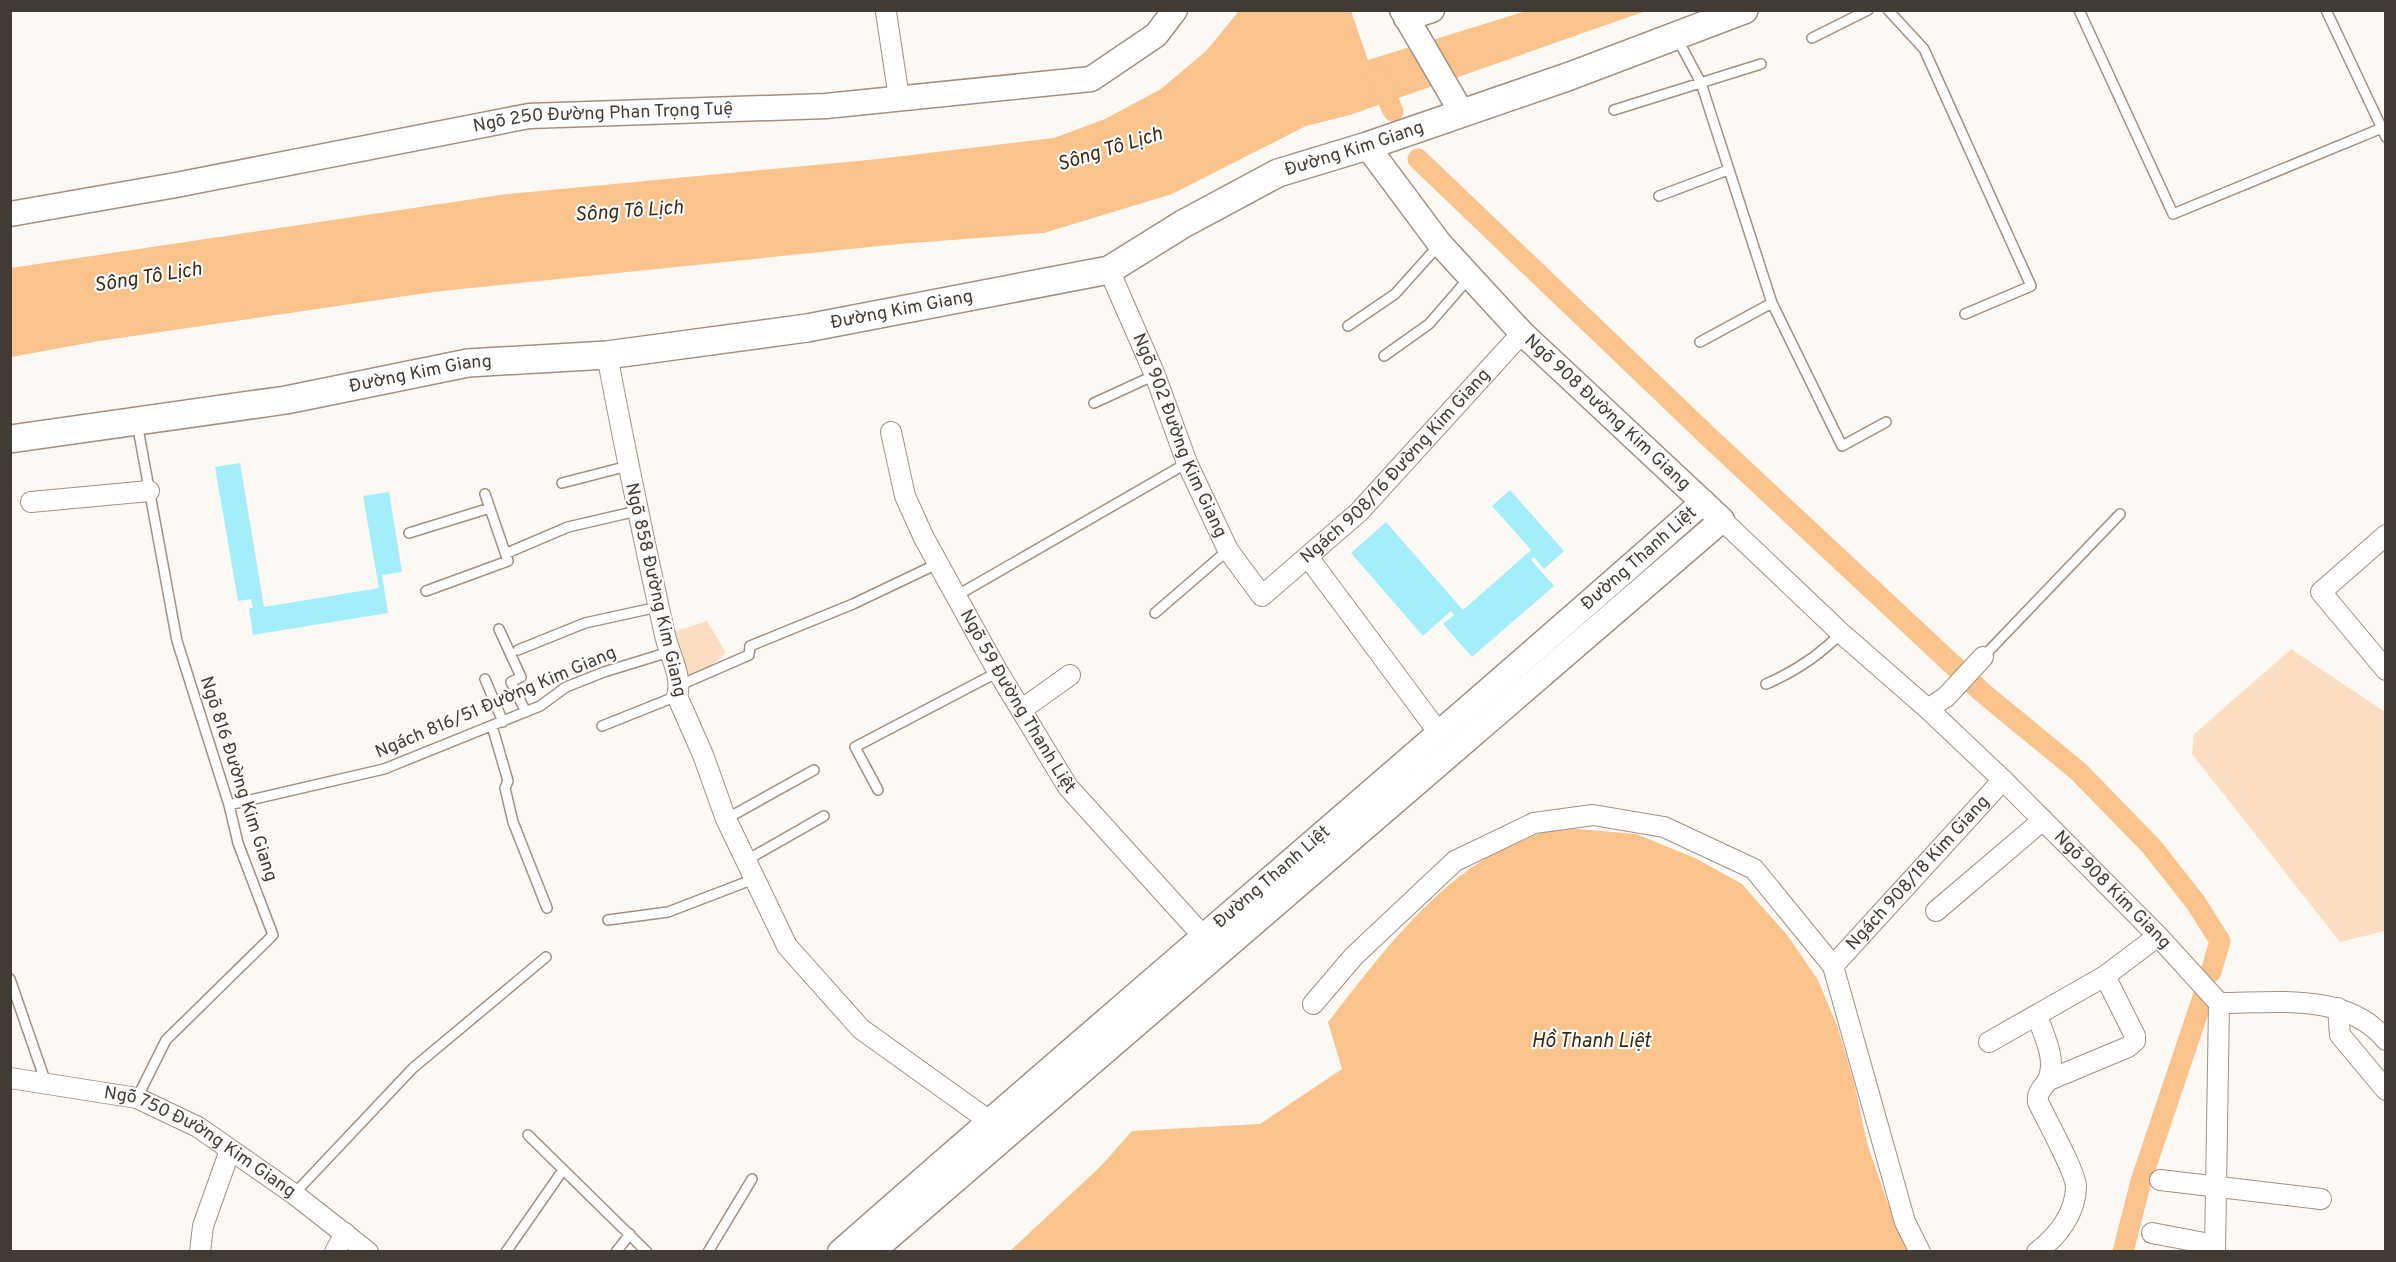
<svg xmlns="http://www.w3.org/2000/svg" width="2396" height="1262" font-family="Overpass,sans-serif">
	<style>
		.green { fill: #fddec0 }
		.water { fill: #f9c38b }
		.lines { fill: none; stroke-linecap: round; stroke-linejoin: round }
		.canal { stroke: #f9c38b; stroke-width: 21 }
		.building { fill: #a4eefb }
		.service-casing { stroke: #a19080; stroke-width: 12 }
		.minor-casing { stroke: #a19080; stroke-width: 22 }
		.tertiary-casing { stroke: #a19080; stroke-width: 27 }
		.secondary-casing { stroke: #a19080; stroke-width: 30 }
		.service { stroke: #fff; stroke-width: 9 }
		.minor { stroke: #fff; stroke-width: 20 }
		.tertiary { stroke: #fff; stroke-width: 24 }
		.secondary { stroke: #fff; stroke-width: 27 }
		.labels { text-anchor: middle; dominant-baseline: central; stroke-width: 4.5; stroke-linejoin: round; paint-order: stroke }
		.street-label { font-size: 18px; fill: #423b34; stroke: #fff }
		.water-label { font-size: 20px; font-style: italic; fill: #3e280f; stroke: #fff }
	</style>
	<rect width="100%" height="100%" fill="#fcf9f5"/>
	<path class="green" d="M707 621 726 653 707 670 688 678 673 632Z
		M2291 649 2385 712V931L2340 942 2192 754 2194 734Z"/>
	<path class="water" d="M1239 11H1351L1368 60 1526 11H1646L1350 115 1306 126 1172 194 1044 233 899 244 433 292 99 341 11 357V268L507 194 878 159 1054 138 1105 119 1161 89 1206 51Z
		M1554 827 1636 834 1695 858 1742 884 1788 936 1818 980 1838 1028 1855 1086 1867 1143 1888 1204 1911 1251 1009 1252 1101 1166 1132 1131 1260 1124 1342 1069 1328 1022C1373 965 1420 900 1483 860 1504 846 1531 838 1554 827Z"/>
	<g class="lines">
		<path class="canal" d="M1377 76 1393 111
			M1418 159 1712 440 1983 693 2078 771 2152 847 2196 903 2220 941 2211 972
			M2123 1252 2141 1181 2203 997"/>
	</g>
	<path class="building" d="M240 463 264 607 379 588 363 496 389 492 402 572 382 575 388 613 253 635 249 608H253L251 599 238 601 215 467Z
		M1510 490 1564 551 1544 569 1534 557 1531 560 1554 586 1472 657 1443 624 1454 615 1451 611 1423 636 1351 553 1386 522 1463 610 1531 550 1492 506Z"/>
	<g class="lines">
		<g class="service-casing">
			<path id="service" d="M1888 10 1924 49 2031 286 1965 314
				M2079 10 2173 214 2382 128
				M2326 10 2386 137
				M1677 38 1701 83 1772 303 1842 446 1886 422
				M1812 38 1868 10
				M1614 110 1761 64
				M1659 196 1728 170
				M1348 326 1395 294 1439 245
				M1700 342 1772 303
				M1384 356 1429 324 1469 278
				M1094 403 1155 375
				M562 483 628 466
				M409 533 490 508
				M507 553 568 527 637 511
				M426 591 508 561 485 494
				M956 596 1187 463
				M1155 613 1228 550
				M499 629 521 677 511 682 526 712
				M518 650 585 623 658 607
				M1983 657 2120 514
				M485 679 503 722
				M1766 684C1796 671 1819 656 1841 633
				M680 685 749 655 750 646 853 604 937 564
				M492 726 508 781 505 788 513 822 547 908
				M602 726 677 696
				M878 790 855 747 998 672
				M229 805 384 769 540 706 566 687 604 672 669 652
				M726 819 814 770
				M745 861 824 816
				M608 920 668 912 754 879
				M10 979 46 1083
				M137 1098 166 1040 273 935 238 843 229 805 177 641 137 423
				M528 1135 647 1252
				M294 1194 413 1068 546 957
				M506 1252 563 1170
				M616 1252 630 1234
				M708 1252 752 1179"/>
		</g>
		<g class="minor-casing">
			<g id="minor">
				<path d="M886 12 899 98"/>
				<path id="s1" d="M1109 270 1155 375 1187 463 1228 550 1262 596 1359 512 1522 333"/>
				<path d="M607 355C625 449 644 542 665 635 669 654 683 677 677 696L703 755 726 819 787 946 861 1029 988 1120"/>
				<path id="s2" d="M891 432 905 496 924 538 998 672 1068 787 1203 936"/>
				<path d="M31 502 149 491"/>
				<path id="s3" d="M1722 520 1841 633 1928 709 2003 780 2158 936 2219 1003 2215 1252"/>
				<path d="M2386 535 2321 592 2386 670"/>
				<path d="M1308 557 1439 733"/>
				<path d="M1928 709 1946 697 1983 657"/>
				<path d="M1021 710 1070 675"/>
				<path d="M1936 911 2043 820"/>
				<path id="s4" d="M1833 966 2003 780"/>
				<path d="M2219 1003C2274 1003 2347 992 2386 1040"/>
				<path d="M1313 1004 1354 956 1455 861 1534 823 1593 815 1664 827 1754 869 1833 966 1905 1222 1920 1252"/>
				<path d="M2338 1008 2340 1035 2386 1090"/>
				<path d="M2037 1015C2043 1034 2056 1057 2049 1077 2046 1087 2036 1090 2038 1102 2046 1119 2075 1171 2076 1186 2076 1213 2058 1236 2037 1252"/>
				<path d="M1989 1042 2105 976 2158 936"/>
				<path id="s5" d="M10 1078 137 1098 198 1127 294 1194 368 1252"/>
				<path d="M2049 1080 2128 1047 2135 1041V1036L2105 976"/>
				<path d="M2160 1180 2321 1199"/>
				<path d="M2152 1233 2215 1245"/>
				<path d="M200 1252 203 1226 230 1150"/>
				<path d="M335 1252 345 1233"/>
			</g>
		</g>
		<g class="tertiary-casing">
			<g id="tertiary">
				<path d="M1402 10 1462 113"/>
				<path d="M1406 18 1432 10"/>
				<path id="s6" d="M10 214 176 185 529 116 826 106 1091 79 1156 35 1175 10"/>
				<path id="s7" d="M840 1252C1126 1000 1418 755 1703 502"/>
				<path d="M872 1252 1722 520 1522 333 1440 244 1367 146"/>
			</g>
		</g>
		<g class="secondary-casing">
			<g id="secondary">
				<path id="s8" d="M10 439 286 400 468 363 607 355 807 328 1109 270 1183 224 1278 173 1367 146 1570 76 1744 10"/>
			</g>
		</g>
		<use href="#service" class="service"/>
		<use href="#minor" class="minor"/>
		<use href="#tertiary" class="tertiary"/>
		<use href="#secondary" class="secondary"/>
	</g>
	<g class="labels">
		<g class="street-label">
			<text stroke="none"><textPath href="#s6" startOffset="602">Ngõ 250 Đường Phan Trọng Tuệ</textPath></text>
			<text stroke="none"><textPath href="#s8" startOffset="1388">Đường Kim Giang</textPath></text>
			<text stroke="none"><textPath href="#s8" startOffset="902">Đường Kim Giang</textPath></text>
			<text stroke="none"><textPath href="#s8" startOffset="416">Đường Kim Giang</textPath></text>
			<text transform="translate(1607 413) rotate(43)">Ngõ 908 Đường Kim Giang</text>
			<text stroke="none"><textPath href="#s1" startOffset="180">Ngõ 902 Đường Kim Giang</textPath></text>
			<text stroke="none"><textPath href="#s1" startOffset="548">Ngách 908/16 Đường Kim Giang</textPath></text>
			<text stroke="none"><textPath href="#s7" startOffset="1058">Đường Thanh Liệt</textPath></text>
			<text transform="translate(655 590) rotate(77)">Ngõ 858 Đường Kim Giang</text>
			<text stroke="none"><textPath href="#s2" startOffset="300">Ngõ 59 Đường Thanh Liệt</textPath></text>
			<text transform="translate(496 703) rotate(-23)">Ngách 816/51 Đường Kim Giang</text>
			<text transform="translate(238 779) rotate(72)">Ngõ 816 Đường Kim Giang</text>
			<text stroke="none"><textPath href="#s4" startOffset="126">Ngách 908/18 Kim Giang</textPath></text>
			<text stroke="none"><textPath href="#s7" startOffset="572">Đường Thanh Liệt</textPath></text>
			<text stroke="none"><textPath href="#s3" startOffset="538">Ngõ 908 Kim Giang</textPath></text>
			<text stroke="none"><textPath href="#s5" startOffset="204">Ngõ 750 Đường Kim Giang</textPath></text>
		</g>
		<g class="water-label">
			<text transform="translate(1110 150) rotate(-17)">Sông Tô Lịch</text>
			<text transform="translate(629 212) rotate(-4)">Sông Tô Lịch</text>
			<text transform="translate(148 278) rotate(-9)">Sông Tô Lịch</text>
			<text x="1591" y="1042">Hồ Thanh Liệt</text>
		</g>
	</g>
	<rect width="2396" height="1262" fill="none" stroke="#423b34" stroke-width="24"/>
</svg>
